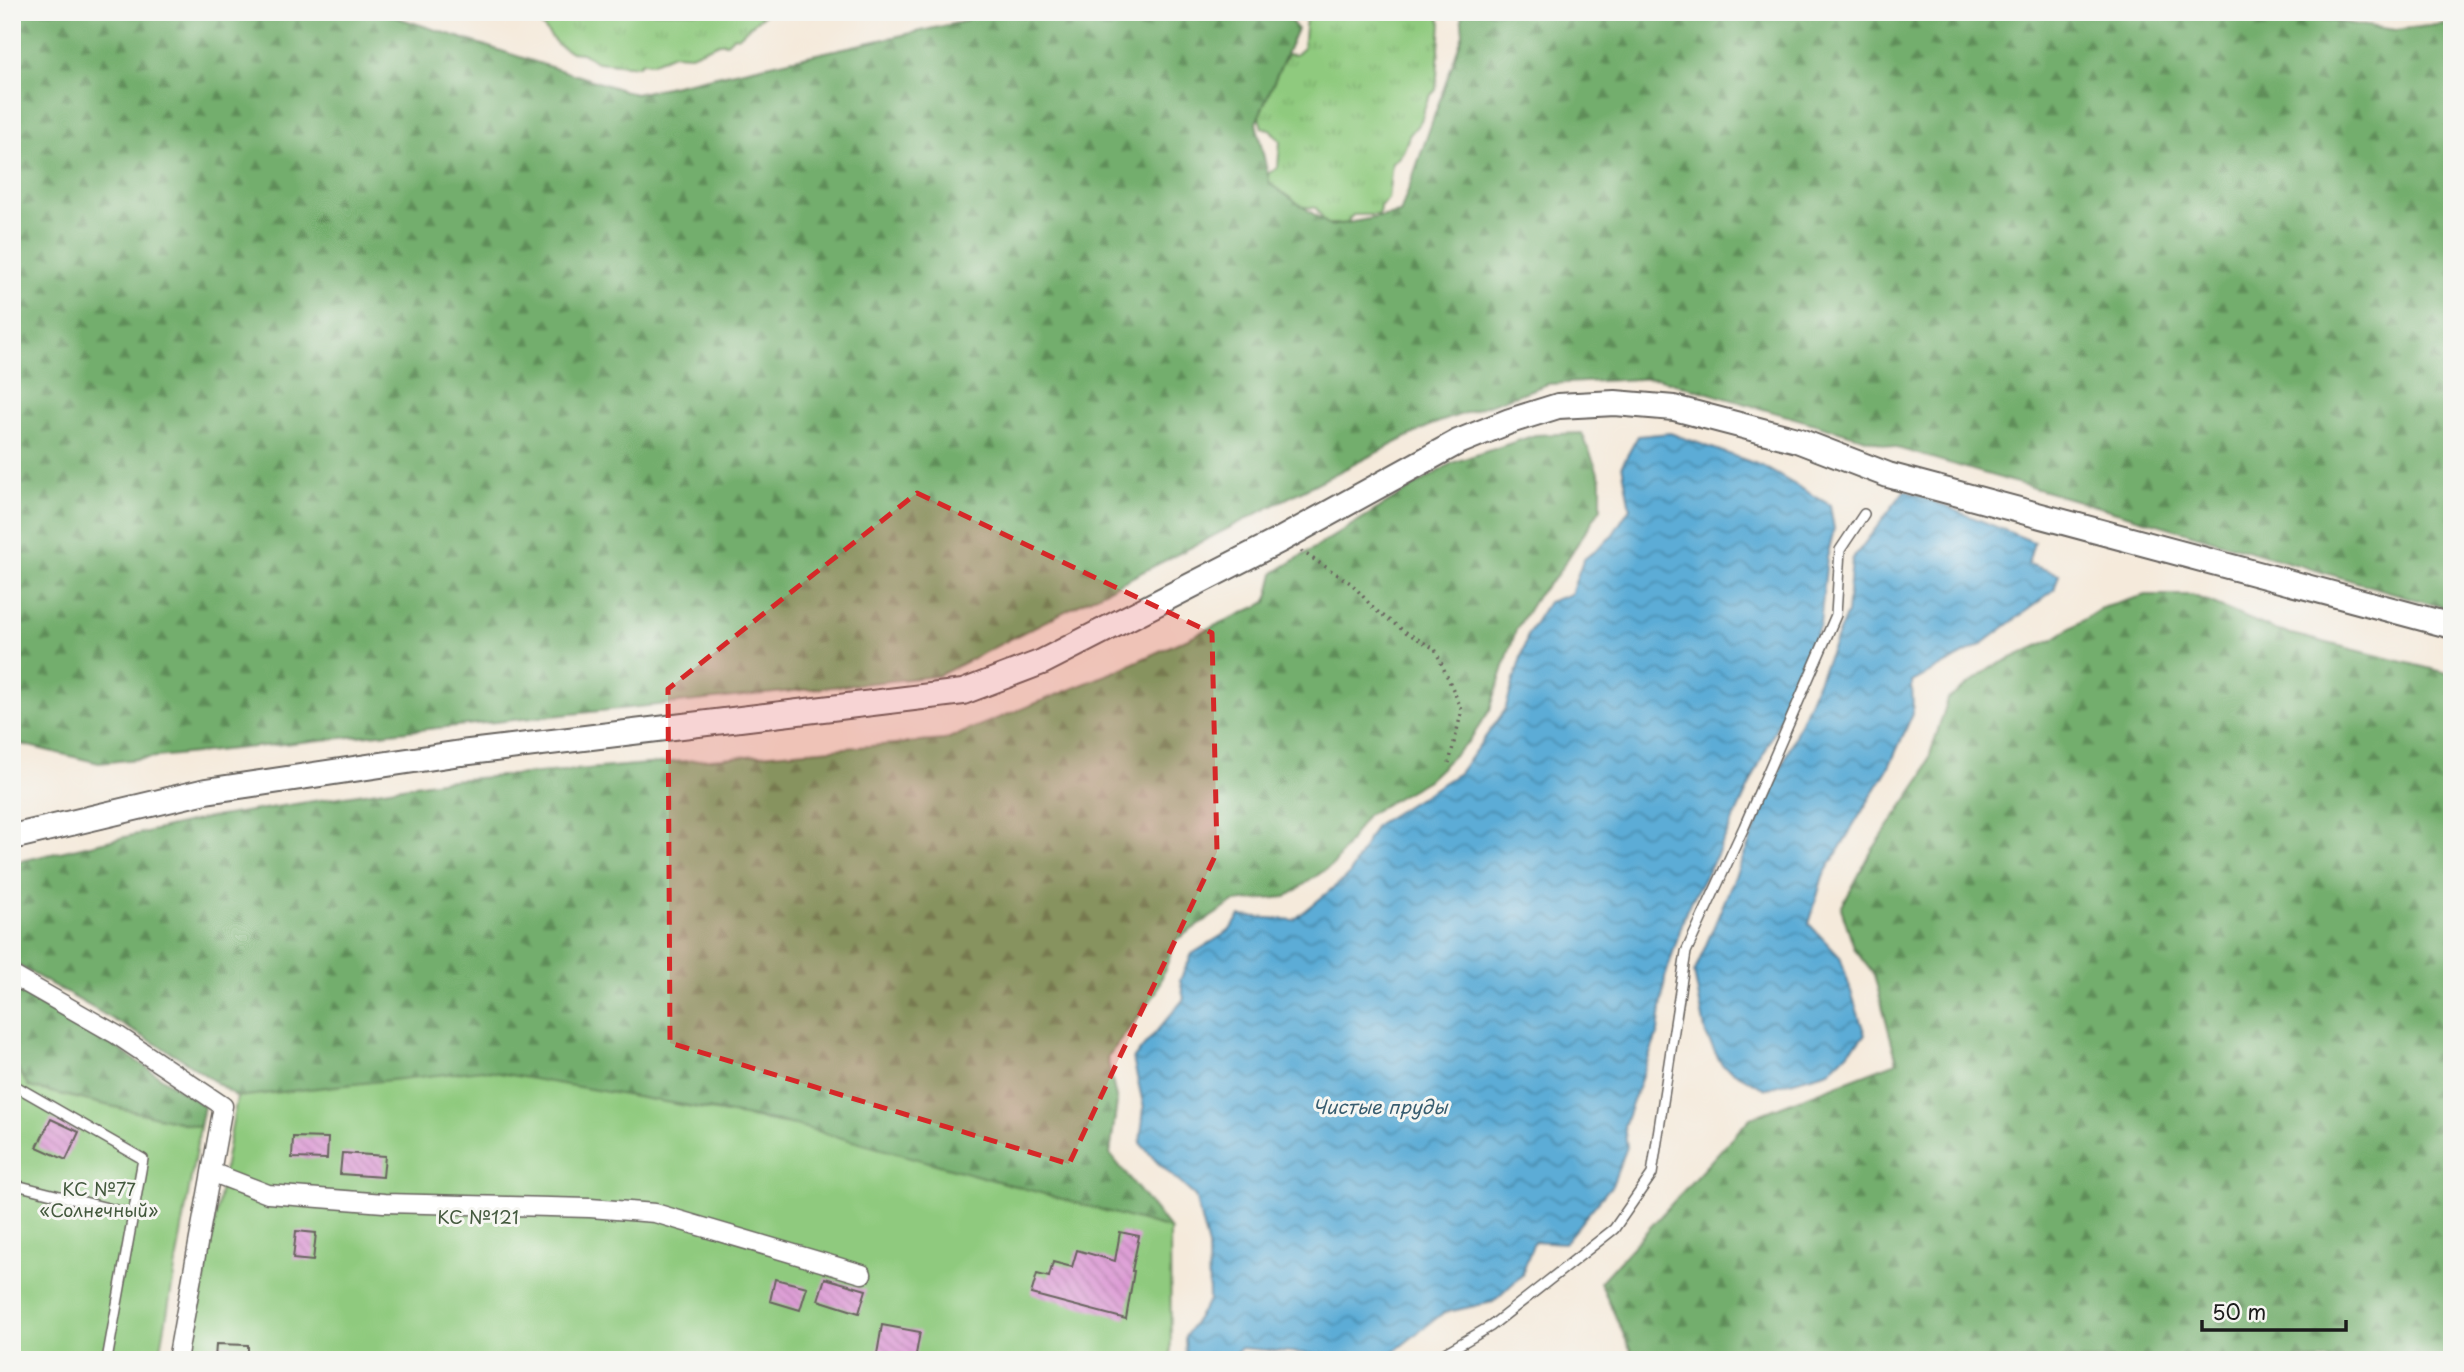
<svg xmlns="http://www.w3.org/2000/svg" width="2464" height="1372" font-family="'Playpen Sans',sans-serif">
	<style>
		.grass { fill: url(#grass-tufts); stroke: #56734d; stroke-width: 2 }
		.forest { fill: url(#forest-firs); stroke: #486544; stroke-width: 2 }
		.garden { fill: #8fca7e; stroke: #56734d; stroke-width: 2 }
		.water { fill: url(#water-waves); stroke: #3c6479; stroke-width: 2 }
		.building { fill: url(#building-back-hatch) }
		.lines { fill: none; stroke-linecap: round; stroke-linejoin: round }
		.service-casing { stroke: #68645f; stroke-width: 12 }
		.minor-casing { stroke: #68645f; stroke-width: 21 }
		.secondary-casing { stroke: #68645f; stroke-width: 28 }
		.path { stroke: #68645f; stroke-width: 3.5; stroke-dasharray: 2 5; stroke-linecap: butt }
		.service { stroke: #fff; stroke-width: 9 }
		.minor { stroke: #fff; stroke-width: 18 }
		.secondary { stroke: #fff; stroke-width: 24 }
		.marked { fill: #d62828; fill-opacity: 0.2; stroke: #d62828; stroke-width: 5; stroke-dasharray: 14 9; stroke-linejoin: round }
		.labels { text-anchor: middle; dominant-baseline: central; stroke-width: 6; stroke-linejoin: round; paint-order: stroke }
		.park-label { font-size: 18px; fill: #44593e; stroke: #f6f6f2 }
		.water-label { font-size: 19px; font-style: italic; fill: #385d70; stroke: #f6f6f2 }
	</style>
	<defs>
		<pattern id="grass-tufts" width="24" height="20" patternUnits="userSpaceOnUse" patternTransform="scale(1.75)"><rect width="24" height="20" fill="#8fca7e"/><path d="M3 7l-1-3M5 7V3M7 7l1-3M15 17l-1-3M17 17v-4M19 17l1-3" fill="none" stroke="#7bad6c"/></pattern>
		<pattern id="forest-firs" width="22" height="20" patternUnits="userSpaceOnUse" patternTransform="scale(1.75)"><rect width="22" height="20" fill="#73ae6d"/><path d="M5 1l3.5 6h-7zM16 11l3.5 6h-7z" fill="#5e8d59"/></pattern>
		<pattern id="water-waves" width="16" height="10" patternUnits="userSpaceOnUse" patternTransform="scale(1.75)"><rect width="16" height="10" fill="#5bacd6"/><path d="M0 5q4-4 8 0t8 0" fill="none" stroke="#4a8bad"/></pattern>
		<pattern id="building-back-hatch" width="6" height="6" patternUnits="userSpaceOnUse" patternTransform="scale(1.75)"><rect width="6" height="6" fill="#dd9cd5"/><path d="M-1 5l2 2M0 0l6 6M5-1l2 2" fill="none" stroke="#bd86b6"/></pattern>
	</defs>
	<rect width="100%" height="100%" fill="#f6f6f2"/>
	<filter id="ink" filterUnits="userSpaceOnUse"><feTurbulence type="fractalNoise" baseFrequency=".0143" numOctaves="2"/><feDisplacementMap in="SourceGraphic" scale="14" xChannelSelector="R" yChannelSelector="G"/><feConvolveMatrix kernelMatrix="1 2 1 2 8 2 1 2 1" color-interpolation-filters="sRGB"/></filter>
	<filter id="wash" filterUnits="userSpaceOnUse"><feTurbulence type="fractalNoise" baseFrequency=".00686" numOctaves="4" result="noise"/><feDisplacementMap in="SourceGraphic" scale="28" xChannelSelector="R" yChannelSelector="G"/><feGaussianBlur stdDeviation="1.57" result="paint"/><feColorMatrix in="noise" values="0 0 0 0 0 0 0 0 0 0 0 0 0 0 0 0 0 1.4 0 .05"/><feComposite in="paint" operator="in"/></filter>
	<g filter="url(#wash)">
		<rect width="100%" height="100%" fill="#f5eadb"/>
		<path class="grass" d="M533 12H767L738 37 734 36 727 43H719L691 55 673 54 653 63 642 62 638 66 597 62 582 53 571 52 557 44 533 15Z
			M1303 12H1436L1441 23 1436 90C1426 98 1425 107 1422 118 1420 125 1412 130 1409 136 1405 147 1403 157 1392 162L1388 199 1380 206 1379 215H1353L1349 219 1348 224H1326L1316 208 1282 205 1271 201 1266 175 1278 167 1280 141 1270 129 1262 128C1250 98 1275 78 1288 54L1295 55 1303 48 1306 18Z"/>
		<path class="forest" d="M12 12H380L635 94 966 21 971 12H1284L1297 29 1256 123 1270 184 1331 226 1400 213 1463 34 1461 12H2268L2396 30 2452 23V610L1657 378 1548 384 1431 425 938 676 99 763 12 742Z
			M1582 433 1601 480V508L1555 578 1539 593 1516 630 1490 710 1469 741 1428 780 1367 815 1335 863 1286 897 1234 902 1176 940 1156 993 1107 1058 1117 1102 1110 1154 1170 1229 778 1121 482 1071 237 1097 179 1057 12 962V863L207 818 440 781 944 740 1116 671 1267 602 1274 573 1452 463 1535 435Z
			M2146 595H2192L2275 630 2452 674V1360H1635L1600 1282 1750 1118 1897 1062 1874 975 1855 950 1841 908 1871 852 1923 776 1948 699 1992 667 2053 639 2102 608Z
			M12 988 108 1042 204 1106 200 1127 29 1087 12 1060Z"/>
		<path class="garden" d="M12 1060 29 1087 200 1127 159 1360H12Z
			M482 1070 795 1125 1170 1229 1171 1360H190L237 1097Z"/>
		<path class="water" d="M1670 433 1762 466 1830 505 1834 529 1827 558 1820 625 1786 706 1719 851 1686 911 1665 978 1658 1032 1624 1126 1627 1147 1612 1185 1564 1243 1534 1241 1522 1275 1493 1302 1443 1313 1383 1360 1241 1348 1230 1360H1186L1185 1337 1209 1300 1208 1247 1195 1196 1157 1162 1140 1143 1144 1108 1133 1059 1184 999 1180 980 1192 954 1229 931 1240 916 1294 920 1349 875 1376 825 1459 773 1505 710 1528 634 1548 602 1571 594 1583 560 1611 537 1630 508 1622 465 1638 436Z
			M1905 490 2034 542 2028 564 2059 574 2054 590 1981 645 1912 682 1913 713 1890 765 1823 876 1809 924 1840 957 1865 1035 1829 1071 1765 1089 1722 1065 1706 1035 1694 973 1847 613 1852 560Z"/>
		<g id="blocks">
			<path class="building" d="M51 1119 79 1132 66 1160 37 1147Z
				M293 1137 328 1138 327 1159 292 1158Z
				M342 1153 385 1156 383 1177 340 1174Z
				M296 1231 316 1233 313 1261 293 1259Z
				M1120 1232 1139 1236 1132 1271H1134L1126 1319 1031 1294 1037 1274 1049 1277 1053 1262 1072 1267 1077 1250 1115 1261Z
				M825 1278 866 1290 859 1313 818 1300Z
				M775 1279 807 1287 800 1310 770 1301Z
				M882 1325 920 1332 915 1360H876Z
				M216 1344 248 1345V1360H215Z"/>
		</g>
	</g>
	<g filter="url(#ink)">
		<use href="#blocks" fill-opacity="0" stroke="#68645f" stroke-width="2"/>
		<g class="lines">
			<g class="service-casing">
				<path id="service" d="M12 1084 143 1159 107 1360
					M12 1184 132 1214
					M1433 1360 1491 1326 1614 1229 1652 1174 1686 952 1744 827 1836 615 1840 550 1864 514"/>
			</g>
			<g class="minor-casing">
				<path id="minor" d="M12 975 117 1035 223 1106 177 1360
					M211 1172 268 1194 384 1203 590 1208 655 1213 862 1274"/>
			</g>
			<g class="secondary-casing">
				<path id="secondary" d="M12 837 206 791 461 753 963 692 1042 662 1282 539 1458 442 1510 421 1558 406 1615 403 1674 408 1797 440 1888 475 2452 626"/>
			</g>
			<path class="path" d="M1301 551 1352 584 1374 609 1404 631 1435 649 1462 710 1449 763"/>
			<use href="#service" class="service"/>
			<use href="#minor" class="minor"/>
			<use href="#secondary" class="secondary"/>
		</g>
	</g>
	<path class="marked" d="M917 493 1212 633 1217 852 1069 1164 670 1043 668 689Z"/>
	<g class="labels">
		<g class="park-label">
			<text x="99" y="1188">КС №77<tspan x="99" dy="21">«Солнечный»</tspan></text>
			<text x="478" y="1216">КС №121</text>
		</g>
		<g class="water-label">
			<text x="1380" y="1106">Чистые пруды</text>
		</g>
	</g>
	<rect width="2464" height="1372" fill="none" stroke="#f6f6f2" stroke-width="42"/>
	<path d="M2202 1320v10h144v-10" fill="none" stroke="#1c1c1c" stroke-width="3.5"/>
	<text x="2212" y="1320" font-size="21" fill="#1c1c1c" stroke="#f6f6f2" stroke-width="5" paint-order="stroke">50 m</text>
</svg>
